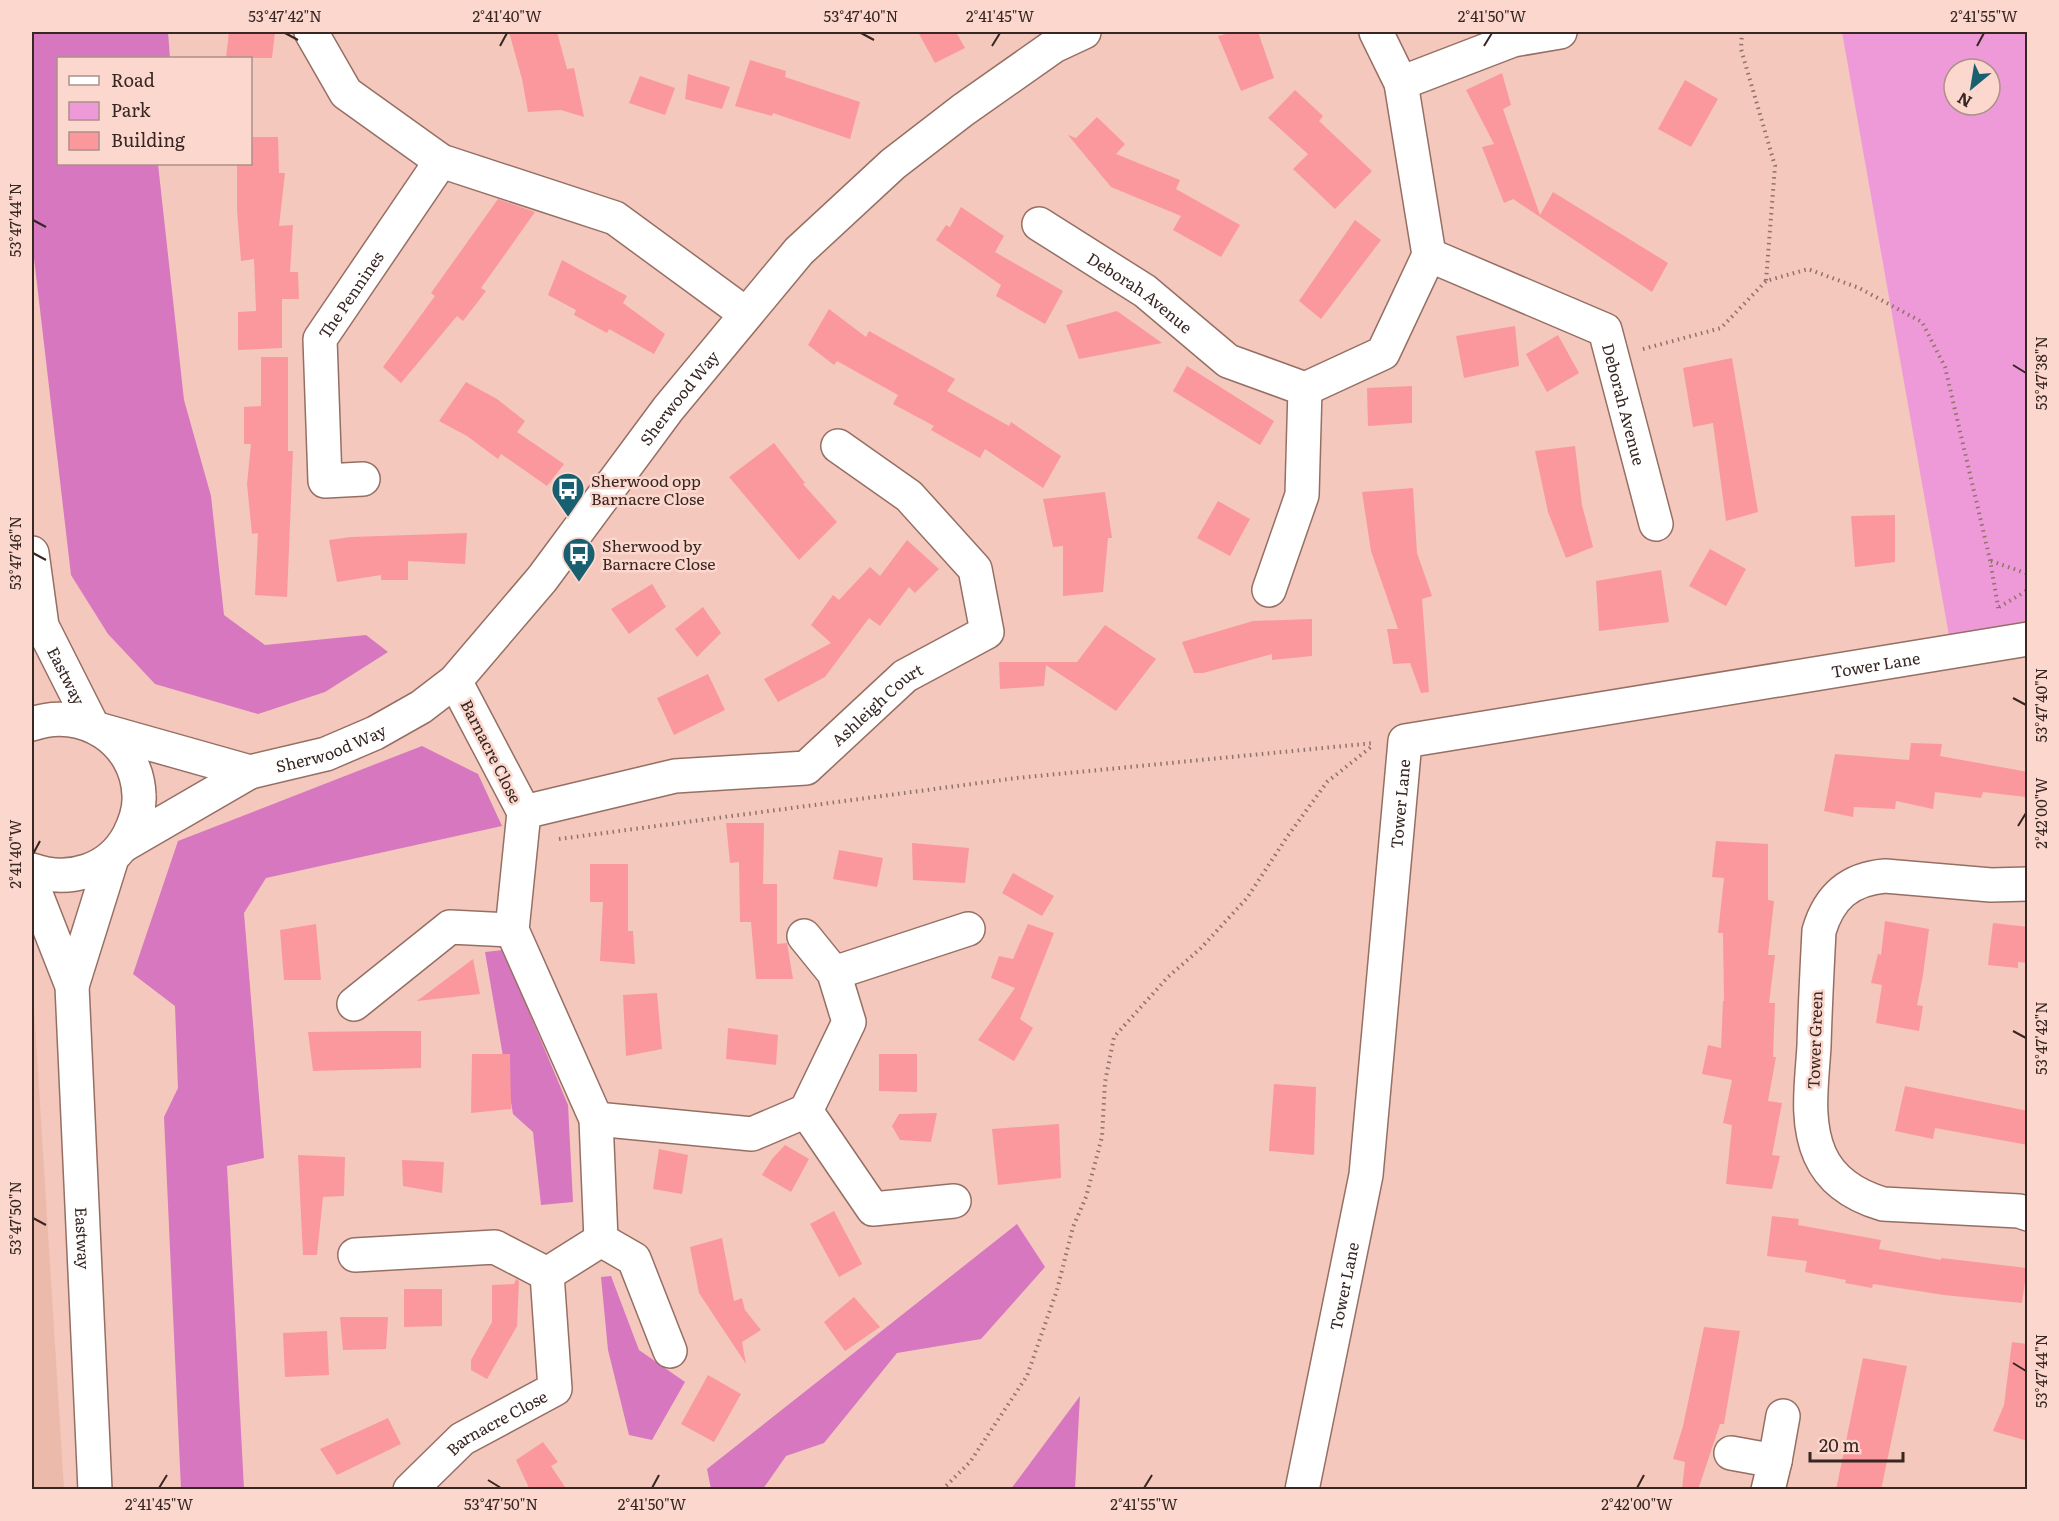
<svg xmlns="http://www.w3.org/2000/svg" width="2059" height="1521" font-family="Literata,serif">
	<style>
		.built { fill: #ecbaab }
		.green { fill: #ee9ad9; fill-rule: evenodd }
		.forest { fill: #d677c0 }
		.building { fill: #fb989e }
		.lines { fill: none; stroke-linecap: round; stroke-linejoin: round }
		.street-casing { stroke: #966f64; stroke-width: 36 }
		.secondary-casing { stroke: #966f64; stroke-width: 36 }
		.path { stroke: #8f726a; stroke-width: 4; stroke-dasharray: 1.5 4.5; stroke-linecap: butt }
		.street { stroke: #fff; stroke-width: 33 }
		.secondary { stroke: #fff; stroke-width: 33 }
		.ticks { fill: none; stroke: #372622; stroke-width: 2 }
		.labels { text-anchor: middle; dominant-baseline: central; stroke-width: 5; stroke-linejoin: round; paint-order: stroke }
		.street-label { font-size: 16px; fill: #372622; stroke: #fbd7cd }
		.poi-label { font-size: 16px; fill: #372622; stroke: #fbd7cd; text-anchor: start }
		.neatline { fill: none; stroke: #372622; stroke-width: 2 }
		.ticks-label { font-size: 15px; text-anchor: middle; fill: #372622 }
	</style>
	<rect width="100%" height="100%" fill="#f4c8bc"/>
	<path class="built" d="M32 976 64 1489H32Z"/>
	<path class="green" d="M1842 32H2027V632L1951 647ZM1954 69H1990V105H1954Z"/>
	<path class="forest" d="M32 32H168L170 58H58V164H158L184 400 211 496 224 615 265 645 366 635 388 652 325 692 258 714 155 684 108 634 71 575 32 241Z
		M422 746 478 774 502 826 266 878 244 913 264 1158 227 1166 244 1489H181L164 1117 178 1088 175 1006 133 974 178 841Z
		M503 950 568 1105 573 1202 541 1205 533 1132 513 1114 485 952Z
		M1017 1224 1045 1267 981 1339 897 1353 824 1443 786 1456 763 1489H711L707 1469Z
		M611 1276 639 1350 685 1382 652 1440 629 1435 608 1350 601 1277Z
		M1080 1396 1075 1489H1011Z"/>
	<path class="building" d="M229 32H275L272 58H226Z
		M509 32H557L567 69 574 68 584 117 561 110 528 112 522 79Z
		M918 32H956L965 48 935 63Z
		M1234 32H1258L1274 78 1241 91 1218 36Z
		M750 60 786 71 785 77 860 102 850 139 773 113 772 116 735 106Z
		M1502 73 1511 105 1503 109 1540 215 1553 192 1668 263 1652 292 1513 199 1504 203 1482 147 1494 144 1466 90Z
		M688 74 730 87 722 109 685 99Z
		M640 76 675 88 665 115 629 103Z
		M1685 80 1718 99 1691 147 1658 129Z
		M1295 90 1323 116 1319 121 1372 171 1335 209 1293 169 1308 154 1268 118Z
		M1097 117 1125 144 1116 154 1180 180 1176 189 1240 225 1221 257 1173 230 1181 216 1111 187 1068 135 1076 138Z
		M250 137H278L279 173H285L279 226 293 225 290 272H298L299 299H282V348L238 350V312L256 311 254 259 241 261 237 210V164H250Z
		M498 199 535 212 481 288 486 291 463 321 457 316 401 383 383 367 435 296 431 293Z
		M961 207 1004 236 995 252 1063 291 1045 324 996 296 1001 285 936 240 946 225 950 227Z
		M1355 220 1381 240 1321 319 1299 301Z
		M562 260 627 296 623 303 665 334 654 354 609 329 607 333 574 315 576 310 548 295Z
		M829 309 866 337 869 331 955 379 947 391 1009 426 1011 422 1061 456 1043 488 985 449 980 458 931 430 934 426 893 404 898 395 837 361 834 365 808 345Z
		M1117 311 1162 343 1079 359 1066 325Z
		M1515 326 1519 366 1464 378 1456 336Z
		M1558 335 1579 373 1547 392 1526 354Z
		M261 357H288V451H293L287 597 255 595 258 533 252 534 247 484 251 444H244V407L261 406Z
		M1732 358 1758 512 1726 521 1713 423 1693 427 1683 368Z
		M1187 366 1274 421 1260 445 1173 391Z
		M466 382 497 399 525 421 517 432 564 464 547 486 501 454 498 459 467 436 439 421Z
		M1412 386V423L1368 426 1367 388Z
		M774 443 805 483 803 484 837 522 799 560 729 477Z
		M1575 446 1582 505 1593 547 1566 558 1548 512 1535 451Z
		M1413 488 1417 553 1432 596 1422 599 1429 692 1421 693 1410 663 1393 664 1387 629H1398L1371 551 1362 492Z
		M1105 492 1112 538H1108L1103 592 1063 596V546L1053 547 1043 499Z
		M1218 501 1250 519 1230 556 1197 538Z
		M1895 515V562L1855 567 1851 516Z
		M467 533 465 564 408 561V580H381V575L337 582 329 540 351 537Z
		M907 540 939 569 915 593 909 587 880 626 869 618 825 677 778 702 764 679 831 643 811 625 833 595 839 600 870 567 880 576Z
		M1710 549 1746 569 1726 606 1689 586Z
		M1661 570 1669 622 1599 631 1596 581Z
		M652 584 666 607 629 634 611 609Z
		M703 607 721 633 697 657 675 629Z
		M1312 619V656L1272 660V654L1203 673H1194L1182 642 1253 621Z
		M1105 625 1156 659 1116 711 1046 665 1044 686 1000 689 999 662H1077Z
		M708 674 725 710 674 735 657 698Z
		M1911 743 1942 744 1940 756 2028 772 2026 797 1983 792 1981 798 1935 792 1933 809 1896 801 1895 809 1854 807 1853 817 1824 811 1835 754 1909 760Z
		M726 823H764L763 884H777V944L787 943 793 979H756L751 922H740L739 862 730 863Z
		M1716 841 1768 844V900L1774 901 1768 955H1775L1769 1003H1775L1773 1057H1776L1768 1101 1782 1103 1772 1155 1780 1156 1772 1189 1726 1184 1732 1125 1723 1123 1732 1080 1702 1074 1708 1045 1721 1048 1723 1001H1724L1723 933H1718L1724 878 1712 877Z
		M912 843 969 848 965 883 913 880Z
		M839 850 883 858 877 887 833 879Z
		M590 864H628V931H633L635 964 600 961 603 902H590Z
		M1013 873 1054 896 1042 916 1002 893Z
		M1885 921 1929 929 1923 975 1917 1005 1923 1006 1919 1031 1876 1023 1882 985 1871 983 1878 954 1881 955Z
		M1993 923 2028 927V963L2018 962V968L1988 965Z
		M316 924 321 980H284L280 930Z
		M1028 924 1054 933 1020 1019 1033 1028 1014 1061 978 1040 1015 988 991 978 999 956 1013 959Z
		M473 959 480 994 417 1001Z
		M657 993 662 1049 626 1056 623 995Z
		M728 1028 778 1035 776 1065 726 1059Z
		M384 1031H421V1068L313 1071 308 1032Z
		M472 1054H510L511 1109 471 1113Z
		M879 1054H917V1092L879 1091Z
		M1274 1084 1316 1087 1314 1155 1269 1151Z
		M1905 1086 2028 1111V1145L1935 1128 1933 1139 1895 1131Z
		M937 1113 931 1142 900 1140 892 1126 899 1114Z
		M1059 1124 1061 1178 998 1185 992 1129Z
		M785 1145 809 1159 791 1192 762 1175 772 1159Z
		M659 1149 688 1155 682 1194 653 1189Z
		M298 1155 345 1157 344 1196 323 1197 317 1255H303Z
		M402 1160 444 1162 442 1193 403 1186Z
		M834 1211 862 1264 839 1277 810 1224Z
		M1772 1216 1799 1219 1798 1225 1881 1240 1879 1249 1941 1260V1258L2027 1268 2022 1303 1944 1295 1873 1284 1872 1288 1845 1283 1846 1280 1805 1272 1807 1261 1767 1256Z
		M722 1238 734 1301 742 1298 745 1310 761 1330 742 1342 746 1364 699 1293 690 1247Z
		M516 1279 519 1281 517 1326 487 1379 471 1370V1360L492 1322V1285L514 1284Z
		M404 1289H442V1326L404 1327Z
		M854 1297 880 1327 845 1351 824 1322Z
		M340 1317H388L386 1349 343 1350Z
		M1704 1327 1740 1331 1724 1424H1720L1698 1490H1682L1685 1462 1673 1459 1683 1426Z
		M327 1331 329 1375 285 1377 283 1333Z
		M2012 1342 2028 1344V1441L1993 1431 2004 1405Z
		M1863 1358 1907 1366 1881 1490H1836Z
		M708 1375 741 1394 714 1442 681 1424Z
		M388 1418 401 1444 337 1475 320 1449Z
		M543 1442 558 1462 551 1466 567 1490H530L516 1460Z"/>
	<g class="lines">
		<g class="street-casing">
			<g id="street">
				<path d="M311 32 346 93 441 161 615 218 746 314"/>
				<path d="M1401 83 1513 40 1560 32"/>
				<path id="s1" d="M1039 224 1145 291 1228 361 1305 389 1383 353 1429 255 1401 83 1376 32"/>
				<path id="s2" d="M1429 255 1605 330 1656 524"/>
				<path id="s3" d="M363 479 325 481 320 339 441 161"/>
				<path d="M1269 590 1302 495 1305 389"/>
				<path id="s4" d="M524 812 675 776 806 768 905 676 987 632 975 569 909 496 838 446"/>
				<path d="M2028 884 1991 885 1885 876C1849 879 1829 897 1819 931 1817 970 1815 1008 1814 1046 1812 1082 1805 1121 1820 1155 1832 1182 1856 1196 1883 1204L2019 1211 2028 1214"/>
				<path d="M834 973 968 929"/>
				<path d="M354 1004 450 927 512 930"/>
				<path d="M806 1111 873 1209 954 1201"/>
				<path d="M596 1119 752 1134 806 1111 849 1022 834 973 804 936"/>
				<path d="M601 1240 634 1259 670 1351"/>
				<path d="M355 1255 495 1247 547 1274"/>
				<path d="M1731 1453 1775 1461 1783 1416"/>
				<path id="s5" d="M410 1490 462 1439 555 1389 547 1274 601 1240 596 1119 512 930 524 812 455 681"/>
				<path id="s6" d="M1302 1490 1366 1175 1405 741 2028 639"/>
				<path d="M1768 1490 1775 1461"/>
			</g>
		</g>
		<g class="secondary-casing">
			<g id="secondary">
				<path id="s7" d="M32 553 42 626 92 725"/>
				<path d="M32 724C82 706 137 740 139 795 140 809 135 823 129 835 110 871 69 883 32 870"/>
				<path d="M101 730 250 772"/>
				<path id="s8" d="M124 845 250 772 326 754 375 733 421 707 455 681 542 579 668 409 799 251 893 164 963 110 1054 46 1084 32"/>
				<path id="s9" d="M32 884 72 986 95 1490"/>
				<path d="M72 986 112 858"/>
			</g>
		</g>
		<path class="path" d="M1742 32 1741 49 1775 166 1766 281 1808 269 1859 288 1922 322 1945 367 1990 560 1999 612
			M1643 349 1721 328 1766 281
			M1991 561 2028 574
			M1999 607 2028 590
			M559 839 1017 778 1374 743
			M942 1490 970 1462 1027 1376 1057 1290 1073 1227 1086 1197 1102 1137 1105 1082 1114 1037 1168 977 1201 948 1247 898 1287 837 1327 782 1371 747"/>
		<use href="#street" class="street"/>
		<use href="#secondary" class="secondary"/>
	</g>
	<path class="ticks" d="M285 33 298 40M861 33 874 40M500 46 507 33M992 46 1000 33M1484 46 1492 33M1977 46 1984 33M33 220 46 227M2013 365 2026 373M33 553 46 560M2013 698 2026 705M2018 826 2026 813M33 854 40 841M2013 1031 2026 1038M33 1218 46 1225M2013 1363 2026 1371M488 1480 501 1488M159 1488 167 1475M652 1488 659 1475M1144 1488 1152 1475M1637 1488 1644 1475"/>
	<defs>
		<g id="bus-pin" transform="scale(1.725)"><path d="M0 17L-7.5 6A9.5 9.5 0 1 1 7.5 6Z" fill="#18606f" stroke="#fbd7cd"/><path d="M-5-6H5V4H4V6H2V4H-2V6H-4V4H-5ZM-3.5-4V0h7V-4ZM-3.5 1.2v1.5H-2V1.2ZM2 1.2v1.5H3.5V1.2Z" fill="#fff"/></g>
	</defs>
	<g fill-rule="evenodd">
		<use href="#bus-pin" x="568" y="489"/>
		<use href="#bus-pin" x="579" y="554"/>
	</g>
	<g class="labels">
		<g class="street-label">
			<text stroke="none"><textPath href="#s1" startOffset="122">Deborah Avenue</textPath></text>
			<text stroke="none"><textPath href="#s3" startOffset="234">The Pennines</textPath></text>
			<text stroke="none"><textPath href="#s8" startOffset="734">Sherwood Way</textPath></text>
			<text stroke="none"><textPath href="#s2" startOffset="268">Deborah Avenue</textPath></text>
			<text stroke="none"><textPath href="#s6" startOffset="1234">Tower Lane</textPath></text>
			<text stroke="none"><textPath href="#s7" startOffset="129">Eastway</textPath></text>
			<text stroke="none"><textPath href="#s4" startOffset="382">Ashleigh Court</textPath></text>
			<text stroke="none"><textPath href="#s8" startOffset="230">Sherwood Way</textPath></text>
			<text transform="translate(492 751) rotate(63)">Barnacre Close</text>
			<text stroke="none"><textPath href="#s6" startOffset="694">Tower Lane</textPath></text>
			<text transform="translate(1814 1040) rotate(-88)">Tower Green</text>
			<text stroke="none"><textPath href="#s9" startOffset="362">Eastway</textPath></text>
			<text stroke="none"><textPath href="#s6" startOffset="208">Tower Lane</textPath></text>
			<text stroke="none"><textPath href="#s5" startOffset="111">Barnacre Close</textPath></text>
		</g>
		<g class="poi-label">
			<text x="591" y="480">Sherwood opp<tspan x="591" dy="18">Barnacre Close</tspan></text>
			<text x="602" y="545">Sherwood by<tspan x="602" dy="18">Barnacre Close</tspan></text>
		</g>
	</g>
	<rect width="2059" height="1521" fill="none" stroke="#fbd7cd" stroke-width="66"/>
	<rect x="57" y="57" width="195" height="108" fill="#fbd7cd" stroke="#ad9089" stroke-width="1.5"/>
	<rect x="69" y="76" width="30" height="9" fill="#ffffff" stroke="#ad9089" stroke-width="1.5"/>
	<text x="111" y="87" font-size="18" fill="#372622">Road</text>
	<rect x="69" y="102" width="30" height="18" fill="#ee9ad9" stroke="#ad9089" stroke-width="1.5"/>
	<text x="111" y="117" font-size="18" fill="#372622">Park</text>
	<rect x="69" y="132" width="30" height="18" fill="#fb989e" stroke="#ad9089" stroke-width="1.5"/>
	<text x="111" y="147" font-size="18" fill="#372622">Building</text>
	<g transform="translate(1972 87) rotate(210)"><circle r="28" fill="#fbd7cd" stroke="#ad9089" stroke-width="1.5"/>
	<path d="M0-4.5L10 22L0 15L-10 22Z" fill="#18606f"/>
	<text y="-9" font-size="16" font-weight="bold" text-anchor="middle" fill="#372622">N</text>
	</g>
	<path d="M1810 1452v9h93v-9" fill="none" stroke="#372622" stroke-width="3"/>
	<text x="1819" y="1452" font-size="18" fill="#372622" stroke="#fbd7cd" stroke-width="4.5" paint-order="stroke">20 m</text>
	<rect x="33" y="33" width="1993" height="1455" class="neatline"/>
	<g class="ticks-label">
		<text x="285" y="22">53°47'42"N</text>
		<text x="507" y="22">2°41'40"W</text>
		<text x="861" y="22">53°47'40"N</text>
		<text x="1000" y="22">2°41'45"W</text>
		<text x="1492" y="22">2°41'50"W</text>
		<text x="1984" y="22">2°41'55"W</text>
		<text transform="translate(16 220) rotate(-90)" y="5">53°47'44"N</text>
		<text transform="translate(2042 373) rotate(-90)" y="5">53°47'38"N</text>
		<text transform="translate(16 553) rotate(-90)" y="5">53°47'46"N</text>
		<text transform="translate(2042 705) rotate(-90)" y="5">53°47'40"N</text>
		<text transform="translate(2042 813) rotate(-90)" y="5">2°42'00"W</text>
		<text transform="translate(16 854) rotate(-90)" y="5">2°41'40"W</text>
		<text transform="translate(2042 1038) rotate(-90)" y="5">53°47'42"N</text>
		<text transform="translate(16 1218) rotate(-90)" y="5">53°47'50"N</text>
		<text transform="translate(2042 1371) rotate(-90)" y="5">53°47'44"N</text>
		<text x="159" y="1510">2°41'45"W</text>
		<text x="501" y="1510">53°47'50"N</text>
		<text x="652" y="1510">2°41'50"W</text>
		<text x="1144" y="1510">2°41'55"W</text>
		<text x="1637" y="1510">2°42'00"W</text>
	</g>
</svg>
